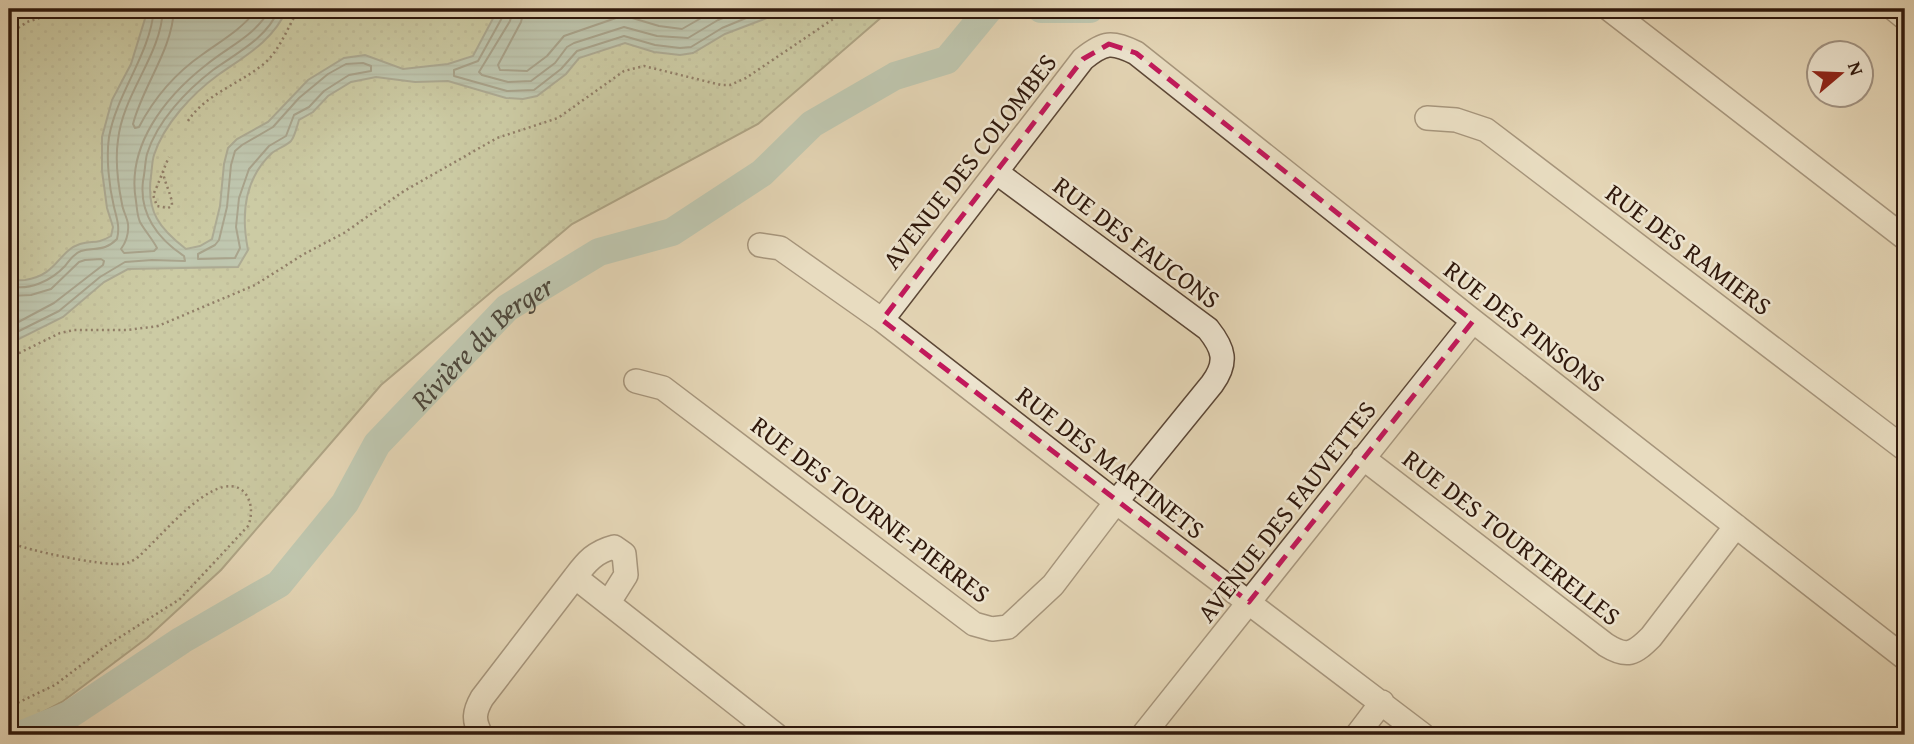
<svg xmlns="http://www.w3.org/2000/svg" width="1914" height="744" font-family="'Gentium Book Plus',serif">
	<style>
		.grass { fill: url(#grass-dots); stroke: #6f6b4e; stroke-width: 2 }
		.water { fill: url(#water-rules); stroke: #6c796d; stroke-width: 2 }
		.lines { fill: none; stroke-linecap: round; stroke-linejoin: round }
		.shore { stroke: #62685c; stroke-width: 2 }
		.river { stroke: #95b9ad; stroke-width: 28 }
		.minor-casing { stroke: #5c4736; stroke-width: 26 }
		.path { stroke: #2f180c; stroke-width: 2.5; stroke-dasharray: 2 3.5; stroke-linecap: butt }
		.minor { stroke: #ede4cf; stroke-width: 23 }
		.marked { fill: none; stroke: #c2185b; stroke-width: 5; stroke-dasharray: 14 9; stroke-linejoin: round }
		.labels { text-anchor: middle; dominant-baseline: central; stroke-width: 5; stroke-linejoin: round; paint-order: stroke }
		.street-label { font-size: 26px; fill: #2f180c; stroke: #ede4cf }
		.water-label { font-size: 28px; font-style: italic; fill: #4e483c; stroke: #ede4cf }
	</style>
	<defs>
		<pattern id="grass-dots" width="8" height="8" patternUnits="userSpaceOnUse" patternTransform="scale(1.75)"><rect width="8" height="8" fill="#afbe91"/><path d="M2 2h.1M6 6h.1" fill="none" stroke="#97a37c" stroke-width="1.8" stroke-linecap="round"/></pattern>
		<pattern id="water-rules" width="6" height="5" patternUnits="userSpaceOnUse" patternTransform="scale(1.75)"><rect width="6" height="5" fill="#95b9ad"/><path d="M0 2.5h6" fill="none" stroke="#819e94"/></pattern>
	</defs>
	<rect width="100%" height="100%" fill="#e4d5b5"/>
	<filter id="stains"><feTurbulence type="fractalNoise" baseFrequency=".00286" numOctaves="4"/><feColorMatrix values="0 0 0 0 .2 0 0 0 0 .09 0 0 0 0 .02 0 0 0 .5 -.17"/></filter>
	<radialGradient id="worn" r=".72"><stop offset=".6" stop-color="#630" stop-opacity="0"/><stop offset="1" stop-color="#630" stop-opacity=".3"/></radialGradient>
	<path class="grass" d="M9 9H891L758 124 572 224 381 385 221 570 147 638 62 702 9 730Z"/>
	<path class="water" d="M148 9H287C273 41 245 56 218 75 192 94 164 124 154 155 152 161 152 169 151 176 146 212 160 229 186 249L200 246 212 239 220 206 224 164 228 148 237 139 268 122 308 80 344 58 365 55 403 69 448 64 473 56 498 9H777L767 18 725 34 693 53 680 55 654 52 625 43 579 58 566 74 537 96 523 99 506 98 448 81 415 82 376 77 351 82 328 96 313 112 299 120C297 126 295 136 291 141 286 146 278 148 272 153 244 179 241 215 248 250L238 267 128 269 104 282 63 317 9 344V279C15 281 19 280 25 280 58 275 58 251 80 244 93 240 96 245 111 236L113 227 107 208 102 171V137L112 100 131 64Z"/>
	<g class="lines">
		<path class="shore" d="M163 9C161 56 123 93 118 140 115 160 118 184 122 204 123 211 127 217 128 224 129 234 126 242 121 249L124 253 154 251 157 248C153 240 145 231 140 222 137 215 137 208 136 201 126 146 165 97 206 65 229 46 255 36 270 9
			M174 9C172 51 143 85 133 124L135 128 139 127C154 98 177 72 203 54 224 39 242 29 257 9
			M504 9 503 16 478 61 454 70V76L507 91 534 90 561 69 577 51 624 36 655 45 680 48 691 47 722 28 768 9
			M513 9 510 21 479 72 482 75 508 82 531 81 555 63 567 47 574 43 624 27 657 36 688 38 718 20 745 9
			M524 9 521 22 498 65 500 70 527 71 547 56 564 36 616 18 629 17 659 26 682 29 717 9
			M363 63 371 66V71L349 75 324 91 309 107 294 115 286 136 269 146 249 169 239 198 236 227 240 248 235 258 198 259V254L215 245 219 240 227 207 231 165 235 151 242 145 273 127 299 98 328 74 346 64Z
			M9 286C29 291 51 281 65 266 70 260 73 254 81 251 96 247 104 252 117 239 120 227 117 219 114 207 109 186 106 158 109 137 117 92 150 55 154 9
			M9 296 31 295 51 289 79 262 85 260 101 259 104 261 103 265 54 303 9 327
			M9 336 59 311 100 277 125 262 152 260 185 261 184 256C158 239 139 214 143 181 145 172 145 162 147 154 157 121 187 90 213 70 238 52 266 39 279 9"/>
		<g class="river">
			<path d="M1041 9H1090"/>
			<path id="s1" d="M21 735 69 715 182 640 279 584 345 503 377 444 507 308 599 252 672 232 762 173 812 124 895 76 947 60 989 9"/>
		</g>
		<g class="minor-casing">
			<path id="minor" d="M1609 9 1905 238
				M1894 9 1905 18
				M1427 118 1456 120 1486 130 1905 449
				M760 245 780 248 882 320 1116 502 1423 735
				M882 320 1083 59C1104 42 1112 41 1136 53L1473 321 1905 658
				M636 381 663 388 974 624 992 629 1008 627 1053 585 1116 502 1212 384C1228 362 1224 349 1208 329L996 172
				M1363 458 1606 645C1627 658 1634 654 1651 637L1736 526
				M575 577C587 561 595 552 614 547L624 554 626 575 609 602
				M481 735C473 720 474 712 482 698L575 577 776 735
				M1143 735 1473 321
				M1357 735 1382 702"/>
		</g>
		<path class="path" d="M9 34 27 22 67 9
			M188 121C206 93 243 83 267 61 282 46 288 26 299 9
			M163 171C164 183 172 194 172 206L168 208 157 206 153 195C159 183 163 170 169 157
			M9 358 60 333 74 330H128L158 326 255 285 304 254 344 233 404 191 497 138 558 118 624 71 644 66 721 85H730L746 78 848 9
			M9 542C28 551 99 565 120 564 126 564 130 562 136 559 159 539 193 495 223 487 248 481 256 508 248 526L180 599 106 646 55 685 9 707"/>
		<use href="#minor" class="minor"/>
	</g>
	<path d="M0 0H1914V744H0ZM1109 44 1136 53 1473 321 1249 602 882 320 1083 59Z" fill="#e4d5b5" fill-opacity=".55" fill-rule="evenodd"/>
	<path class="marked" d="M1109 44 1136 53 1473 321 1249 602 882 320 1083 59Z"/>
	<g class="labels">
		<g class="street-label">
			<text transform="translate(969 161) rotate(-52)">AVENUE DES COLOMBES</text>
			<text transform="translate(1137 242) rotate(37)">RUE DES FAUCONS</text>
			<text transform="translate(1689 249) rotate(37)">RUE DES RAMIERS</text>
			<text transform="translate(1525 326) rotate(38)">RUE DES PINSONS</text>
			<text transform="translate(1111 462) rotate(38)">RUE DES MARTINETS</text>
			<text transform="translate(871 509) rotate(37)">RUE DES TOURNE-PIERRES</text>
			<text transform="translate(1286 511) rotate(-52)">AVENUE DES FAUVETTES</text>
			<text transform="translate(1512 537) rotate(38)">RUE DES TOURTERELLES</text>
		</g>
		<g class="water-label">
			<text stroke="none"><textPath href="#s1" startOffset="618">Rivière du Berger</textPath></text>
		</g>
	</g>
	<rect width="1914" height="744" fill="none" stroke="#e4d5b5" stroke-width="35"/>
	<rect x="10" y="10" width="1893" height="723" fill="none" stroke="#2f180c" stroke-width="3.5"/>
	<rect x="18" y="18" width="1879" height="709" fill="none" stroke="#2f180c" stroke-width="2"/>
	<g transform="translate(1840 74) rotate(71)"><circle r="33" fill="#ede4cf" stroke="#a19281" stroke-width="2"/>
	<path d="M0-5L12 26L0 18L-12 26Z" fill="#8f2418"/>
	<text y="-10" font-size="19" font-weight="bold" text-anchor="middle" fill="#2f180c">N</text>
	</g>
	<rect width="100%" height="100%" filter="url(#stains)"/>
	<rect width="100%" height="100%" fill="url(#worn)"/>
</svg>
